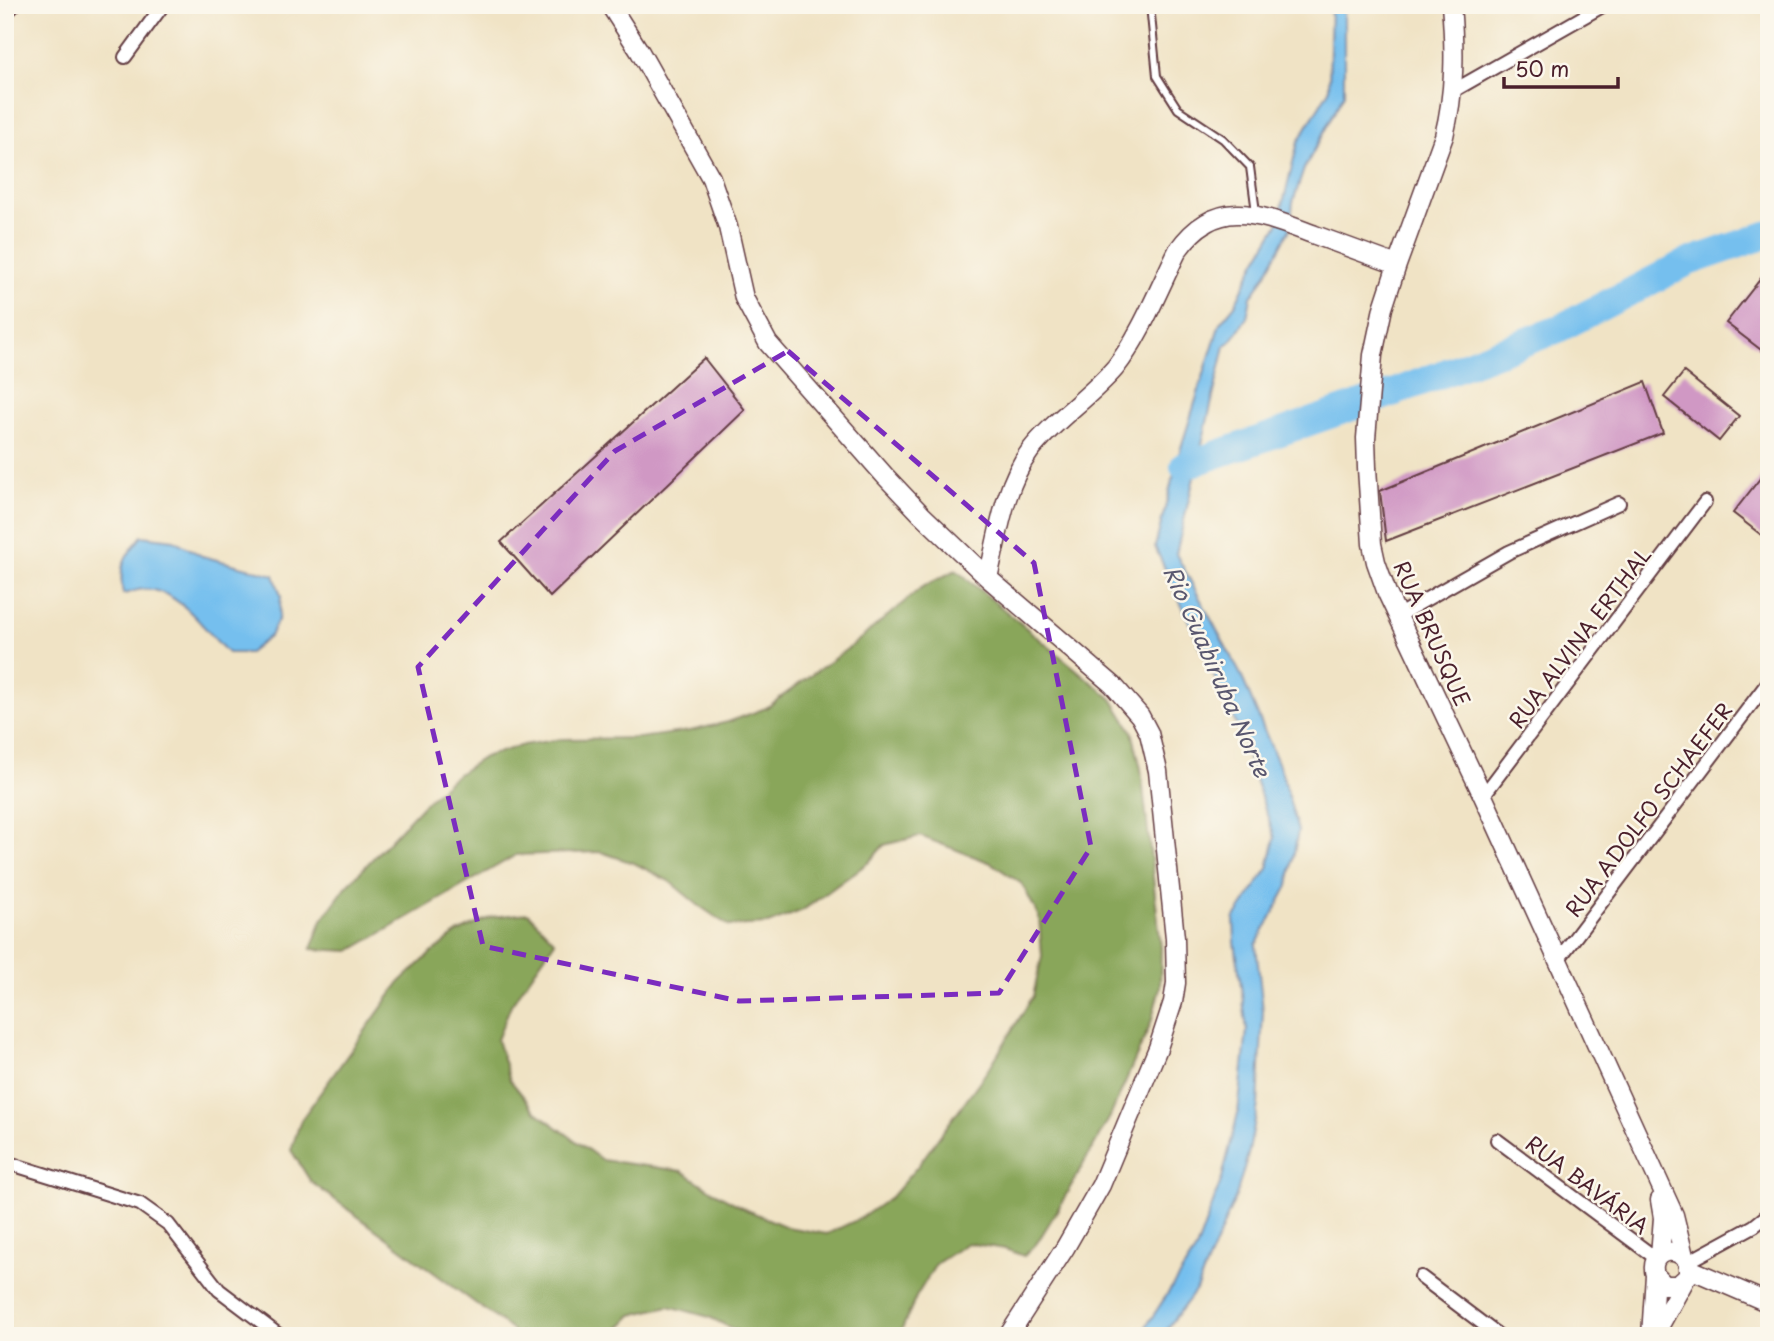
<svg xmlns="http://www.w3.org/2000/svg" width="1774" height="1341" font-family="'Playpen Sans',sans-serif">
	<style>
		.forest { fill: #89a65a; stroke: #6a6242; stroke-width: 2 }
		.water { fill: #75bfee; stroke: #606f8c; stroke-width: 2 }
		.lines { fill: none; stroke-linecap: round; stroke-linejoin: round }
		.river { stroke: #75bfee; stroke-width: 28 }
		.building { fill: #d098c4 }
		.lane-casing { stroke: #633c42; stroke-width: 10 }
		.street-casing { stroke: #633c42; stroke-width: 16 }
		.secondary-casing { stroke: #633c42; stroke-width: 21 }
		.lane { stroke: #fff; stroke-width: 6 }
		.street { stroke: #fff; stroke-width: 12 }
		.secondary { stroke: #fff; stroke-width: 18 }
		.marked { fill: none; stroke: #7b2cbf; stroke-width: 5; stroke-dasharray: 14 9; stroke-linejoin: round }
		.labels { text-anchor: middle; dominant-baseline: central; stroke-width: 5; stroke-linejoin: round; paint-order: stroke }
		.street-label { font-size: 21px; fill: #4a1f2b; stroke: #fbf7ec }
		.water-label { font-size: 23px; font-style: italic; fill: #59576f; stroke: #fbf7ec }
	</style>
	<rect width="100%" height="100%" fill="#fbf7ec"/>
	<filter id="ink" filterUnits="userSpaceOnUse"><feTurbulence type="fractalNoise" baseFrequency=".0143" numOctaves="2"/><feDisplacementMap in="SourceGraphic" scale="14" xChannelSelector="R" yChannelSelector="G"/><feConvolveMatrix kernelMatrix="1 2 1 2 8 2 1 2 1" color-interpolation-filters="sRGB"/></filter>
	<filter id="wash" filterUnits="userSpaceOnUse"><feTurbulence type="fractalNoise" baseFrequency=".00686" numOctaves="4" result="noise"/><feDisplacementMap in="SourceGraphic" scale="28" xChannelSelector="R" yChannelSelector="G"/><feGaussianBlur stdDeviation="1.57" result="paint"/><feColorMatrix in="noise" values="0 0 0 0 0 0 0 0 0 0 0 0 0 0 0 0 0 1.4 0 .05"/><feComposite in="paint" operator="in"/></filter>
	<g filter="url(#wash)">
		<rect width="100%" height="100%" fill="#f0e3c5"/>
		<path class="forest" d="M956 570 1112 699 1132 731 1141 769 1161 948 1160 987 1151 1023 1110 1117 1058 1209 1037 1243 1024 1256 1005 1249 967 1243 936 1264 916 1297 899 1336H747L709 1317 669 1306 632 1315 612 1336H520L311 1182 291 1150 301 1120 400 982 428 956 457 933 491 917 528 913 555 941 511 1005 497 1040 510 1080 535 1111 602 1160 682 1171 714 1192 747 1210 787 1227 827 1234 861 1218 891 1197 917 1167 990 1067 1033 996 1042 956 1039 917 1022 884 991 863 920 836 884 845 869 862 803 910 768 924 729 926 698 905 669 881 636 864 601 852 516 855 350 951 311 949 322 920 346 887 424 804 452 778 484 757 523 745 561 739 639 738 690 731 728 722 766 708 854 644 922 587Z"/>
		<path class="water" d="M1331 5H1344V94L1304 169 1293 202 1290 229 1266 274 1251 297 1247 317 1232 340 1225 346 1176 554 1241 675 1281 770 1298 831 1288 886 1256 945 1263 1011 1258 1105 1249 1151 1236 1196 1196 1290 1162 1336H1140L1196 1250 1222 1178 1238 1113 1247 1030 1235 942 1234 919 1268 868 1275 838 1237 726 1155 547 1179 454 1220 323 1235 305 1255 263 1278 224 1298 142 1329 90Z
			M142 536 174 540 202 556 274 575 281 596 279 618 270 636 249 653H228C205 631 181 590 145 589 138 589 129 593 123 594 118 566 124 557 142 536Z"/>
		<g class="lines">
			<path class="river" d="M1184 466 1395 392 1556 330 1688 262 1769 234"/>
		</g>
		<g id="blocks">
			<path class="building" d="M1769 268V356L1726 323Z
				M704 358 745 410 550 597 501 542Z
				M1684 372 1739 416 1719 441 1664 397Z
				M1645 382 1663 433 1386 541 1380 491Z
				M1769 467V541L1733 513Z"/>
		</g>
	</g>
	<g filter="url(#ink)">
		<use href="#blocks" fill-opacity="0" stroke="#633c42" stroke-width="2"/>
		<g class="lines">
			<g class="lane-casing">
				<path id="lane" d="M1150 5 1157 76 1178 109 1223 139 1250 167 1256 212"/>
			</g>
			<g class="street-casing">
				<path id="street" d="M5 14 14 5
					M125 57 163 5
					M1453 91 1604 5
					M1397 616 1509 552 1619 503
					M1483 796 1705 502
					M1558 960 1769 681
					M1497 1140 1657 1259
					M5 1162 140 1204 168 1224 219 1290 280 1336
					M1688 1262 1754 1226 1769 1214
					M1421 1277 1499 1336"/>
			</g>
			<g class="secondary-casing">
				<path id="secondary" d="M610 5 640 52 711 178 728 227 744 298 768 343 885 476 922 515 988 578 1113 685 1140 716 1149 733 1158 771 1175 938 1176 983 1173 1002 1158 1048 1101 1185 1065 1248 1008 1336
					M1451 5C1455 50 1455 92 1444 136L1397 265 1383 308 1373 355 1366 438 1367 468 1372 544 1376 562 1387 593 1483 796 1674 1215 1684 1256
					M988 578C998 536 1004 486 1030 451 1054 420 1089 398 1115 368 1140 337 1160 286 1178 250 1218 194 1261 215 1315 235 1342 245 1369 255 1397 265
					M1660 1255 1663 1218 1660 1200
					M1690 1269 1769 1303
					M1651 1336 1655 1275C1648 1252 1675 1243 1688 1262V1276L1678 1285H1665L1655 1275
					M1654 1336 1684 1282"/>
			</g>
			<use href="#lane" class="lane"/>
			<use href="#street" class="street"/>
			<use href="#secondary" class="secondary"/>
		</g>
	</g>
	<path class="marked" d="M788 351 1034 563 1091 847 999 993 739 1001 483 946 418 667 615 451Z"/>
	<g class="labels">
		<g class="street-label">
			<text transform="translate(1433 633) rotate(66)">RUA BRUSQUE</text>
			<text transform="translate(1579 637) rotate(-53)">RUA ALVINA ERTHAL</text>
			<text transform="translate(1648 809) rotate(-53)">RUA ADOLFO SCHAEFER</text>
			<text transform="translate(1588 1184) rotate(37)">RUA BAVÁRIA</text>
		</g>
		<g class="water-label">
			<text transform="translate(1218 671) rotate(66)">Rio Guabiruba Norte</text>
		</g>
	</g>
	<rect width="1774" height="1341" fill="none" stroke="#fbf7ec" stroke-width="28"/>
	<path d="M1504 77v10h114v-10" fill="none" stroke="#4a1f2b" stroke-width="3.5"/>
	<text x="1515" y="77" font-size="21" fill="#4a1f2b" stroke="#fbf7ec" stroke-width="5" paint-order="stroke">50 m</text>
</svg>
